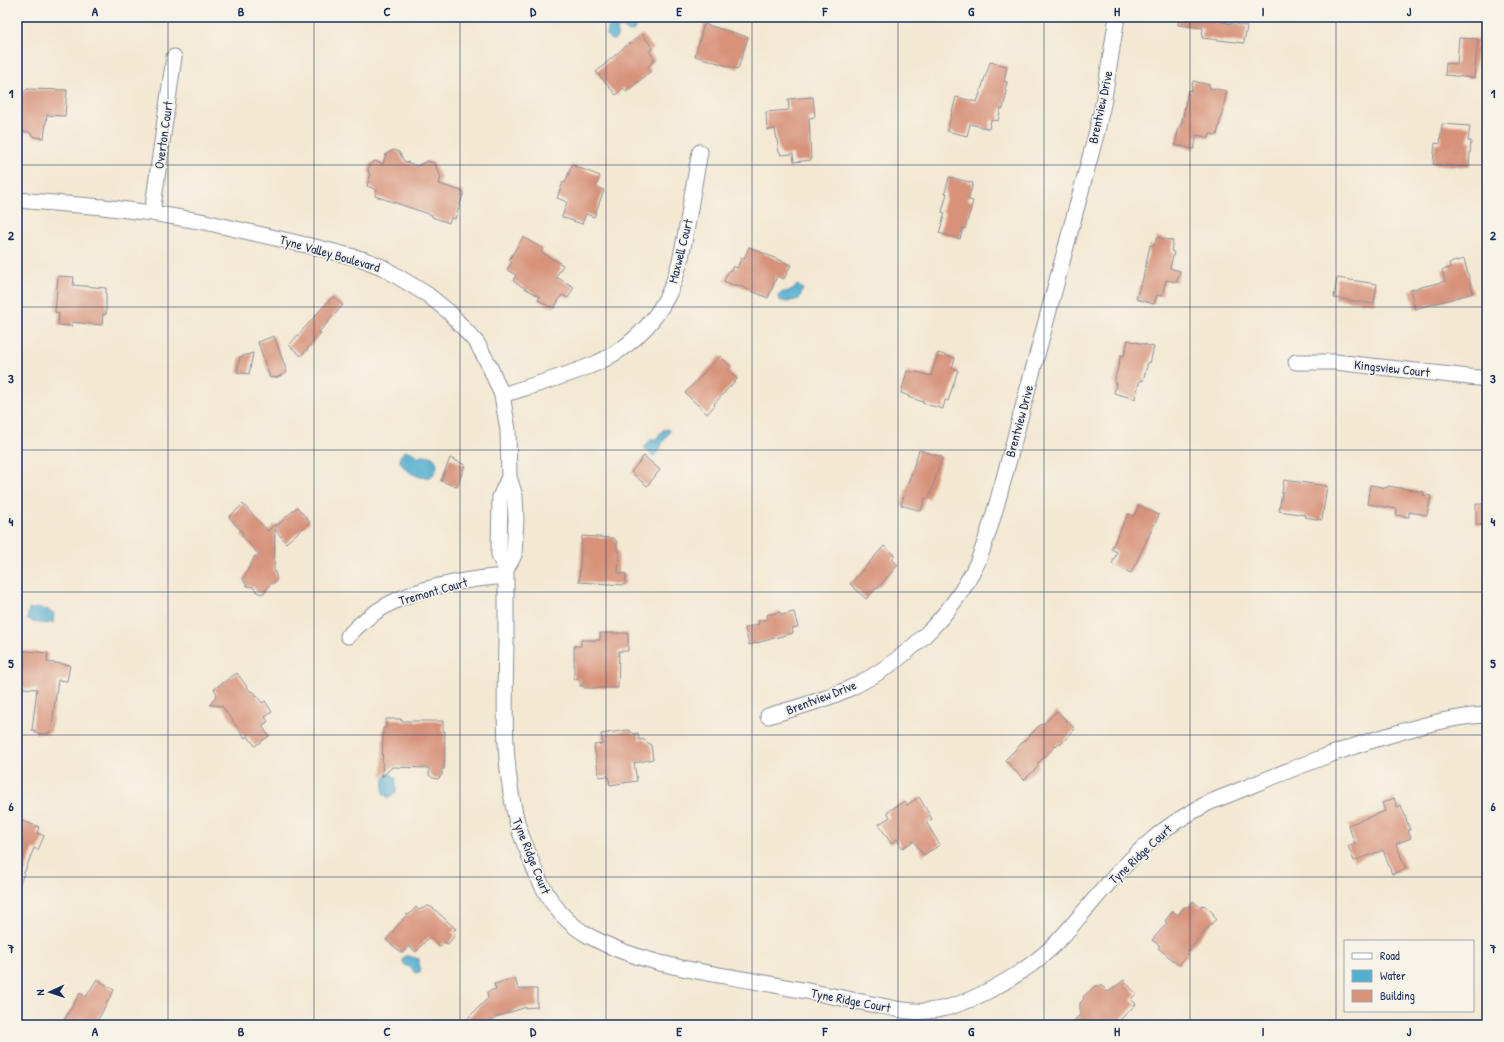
<svg xmlns="http://www.w3.org/2000/svg" width="1504" height="1042" font-family="'Patrick Hand',sans-serif">
	<style>
		.water { fill: #52afd0; stroke: #366f97 }
		.building { fill: #d79279 }
		.lines { fill: none; stroke-linecap: round; stroke-linejoin: round }
		.minor-casing { stroke: #878c98; stroke-width: 17 }
		.minor { stroke: #fff; stroke-width: 15 }
		.grid { fill: none; stroke: #1b2f5e; stroke-width: 1; stroke-opacity: 0.55 }
		.labels { text-anchor: middle; dominant-baseline: central; stroke-width: 3.5; stroke-linejoin: round; paint-order: stroke }
		.street-label { font-size: 13px; fill: #1b2f5e; stroke: #f7f3e8 }
		.neatline { fill: none; stroke: #1b2f5e; stroke-width: 1.5 }
		.grid-label { font-size: 13px; text-anchor: middle; font-weight: bold; fill: #1b2f5e }
	</style>
	<rect width="100%" height="100%" fill="#f7f3e8"/>
	<filter id="ink" filterUnits="userSpaceOnUse"><feTurbulence type="fractalNoise" baseFrequency=".025" numOctaves="2"/><feDisplacementMap in="SourceGraphic" scale="8" xChannelSelector="R" yChannelSelector="G"/><feConvolveMatrix kernelMatrix="1 2 1 2 8 2 1 2 1" color-interpolation-filters="sRGB"/></filter>
	<filter id="wash" filterUnits="userSpaceOnUse"><feTurbulence type="fractalNoise" baseFrequency=".012" numOctaves="4" result="noise"/><feDisplacementMap in="SourceGraphic" scale="16" xChannelSelector="R" yChannelSelector="G"/><feGaussianBlur stdDeviation="0.9" result="paint"/><feColorMatrix in="noise" values="0 0 0 0 0 0 0 0 0 0 0 0 0 0 0 0 0 1.4 0 .05"/><feComposite in="paint" operator="in"/></filter>
	<g filter="url(#wash)">
		<rect width="100%" height="100%" fill="#f3e8d2"/>
		<path class="water" d="M616 17H631C636 22 638 31 629 32L623 27H620L617 30V37L614 40H611L607 36C607 28 610 22 616 17Z
			M797 285 803 289 799 299 787 302 779 300 778 296 780 293 793 290Z
			M667 429 670 431 661 445 662 446 654 457 644 448 652 438 655 440 663 430Z
			M407 451 411 452 418 456C427 455 434 454 437 464 436 497 380 460 407 451Z
			M34 608 49 610V612L54 613 53 623 49 622 48 624 32 622V620L27 619 29 609 33 610Z
			M387 774H391L396 778V793L390 797H387L383 793 384 778H385Z
			M405 956H408L419 959V965L421 969 420 972 415 973 410 967 404 965 403 960Z"/>
		<g id="blocks">
			<path class="building" d="M1178 17H1223L1222 22 1247 26 1244 43 1202 38 1203 28 1178 25Z
				M704 24 748 37 738 69 695 56Z
				M642 34 653 48 649 51 655 60 648 67 651 71 626 92 623 88 616 95 596 72 629 43 630 44Z
				M1459 38 1478 39 1474 78 1445 75 1446 63 1457 64Z
				M990 62 1007 66 1004 81 1007 82 1005 91 1007 92 1003 109 1001 108 998 121 991 120 989 129 970 124 967 136 947 131 956 97 977 102Z
				M1193 81 1210 85 1209 88 1227 91 1217 135 1210 134 1209 138 1197 135 1194 149 1175 145 1179 127H1181L1188 90 1191 91Z
				M27 89 67 90 65 116 47 115 44 138 34 137 29 132H17V96H21Z
				M813 97 815 117 809 118 811 160 794 162 793 154 781 155 780 152H779L775 129 767 130 766 112 789 110 788 99Z
				M1442 124 1470 126 1468 141H1471L1469 167 1433 164 1435 143 1440 144Z
				M394 150 399 152 404 161 417 166 427 161 434 163 441 177 439 184 464 192 455 219 451 218 449 223 432 217V215L375 196 377 190 367 186 370 176 368 170 370 164 375 161 383 164 386 154Z
				M572 165 600 176 596 187 604 190 594 217 586 214 582 224 562 217 567 202 557 198 563 182 565 183Z
				M949 177 973 183 968 200 973 201 965 229 963 228 960 239 939 233 945 213 942 212 947 193H945Z
				M523 237 543 249 541 252 563 265 556 277 574 287 568 298 562 295 554 308 551 306 550 307 538 300 540 297 513 281 516 275 507 270 512 262 509 260Z
				M1157 237 1173 241 1171 251 1174 252 1170 268 1180 271 1177 282 1166 280 1162 296 1157 295 1154 304 1136 299 1141 282 1142 283 1150 245 1154 246Z
				M749 247 791 265 784 279 777 276 768 298 735 284V286L724 281 729 270 731 271 733 266 737 268 742 257 744 259Z
				M1464 259 1473 293 1415 309 1410 290 1445 281 1442 270 1450 268 1449 263Z
				M58 276 74 277 73 285 106 288V314H103L102 325 72 322V326L58 325 59 313 55 312Z
				M1337 278 1377 284 1374 304 1334 298Z
				M333 296 343 305 319 332 321 333 301 356 289 345Z
				M274 336 287 372 278 377 270 378 258 342Z
				M1128 340 1154 347 1150 363 1148 362 1143 381 1140 380 1135 399 1114 393 1116 383H1114L1121 355 1124 356Z
				M253 353 249 374 237 372 240 357Z
				M938 353 955 358 952 368 958 370 948 401 945 400 943 409 922 403 923 402 908 397 909 396 901 393 907 371 916 373V372L931 376Z
				M720 356 731 367 728 370 737 379 714 404 715 405 707 414 685 393Z
				M919 450 942 457 929 499 925 498 921 511 901 505Z
				M644 456 660 470 647 486 631 472Z
				M450 458 465 465 457 487 441 481Z
				M1284 480 1327 486 1322 520 1305 517 1306 515 1279 511Z
				M1370 485 1387 488 1388 486 1424 492 1423 495 1431 496 1427 515 1409 512V517L1396 515 1397 509 1367 504Z
				M243 504 268 531 275 524V527L297 507 310 522 286 543 275 529 274 569 277 579 275 582 269 585 265 592 261 594 257 592 253 587 247 586 243 579 255 556H260L241 535 243 533 229 517Z
				M1476 504H1487V525H1476Z
				M1139 505 1159 515 1131 573 1112 564 1117 552 1111 549 1128 514 1134 516Z
				M582 536 614 538 617 542V551H619L618 573 626 574 625 585 579 582Z
				M884 546 895 556 892 559 898 565 877 589 876 588 866 599 850 584Z
				M780 612 781 615 794 612 798 627 792 628 793 633 749 645 745 628 759 624 758 621 768 619 767 615Z
				M600 633H628V651H619L618 688H584V686H580V679H574V646H581V640H600Z
				M17 650 48 653 47 662 70 665 67 681 58 680 51 732H48V734L35 733V730H32L37 689 23 688V686L17 685Z
				M237 673 250 691 254 692 262 703 265 701 272 712 265 717 268 721 262 726 269 736 255 746 248 736 245 738 222 706 210 705 217 694 214 689Z
				M1057 711 1075 729 1061 744 1059 743 1037 764 1039 766 1024 780 1005 760 1041 724 1042 725Z
				M386 719H401V721H443V731H445L444 769H442V775L438 779 433 778 429 775V768L392 767 382 777 383 728H386Z
				M628 730 634 734 638 733 639 740 643 739 651 745 653 759 634 763 637 781 610 785 608 776 599 777 594 745 603 744 601 734Z
				M919 797 932 819 926 822 940 845 923 855 914 841 902 848 897 839 891 844 879 824 890 817 887 812 905 801 907 805Z
				M1394 798 1397 807 1401 805 1410 830H1408L1411 838 1396 844 1406 869 1392 874 1383 850 1354 861 1348 846 1355 843 1348 825 1385 811 1382 803Z
				M17 819 39 827 37 833 44 836 38 850 34 848 18 888Z
				M1193 901 1200 907 1202 905 1203 906 1204 905 1214 914 1213 915 1216 919 1186 953 1188 955 1179 965 1158 948 1160 946 1152 940 1167 923 1165 921 1173 911 1178 915 1184 907H1188Z
				M428 906 433 908 456 929 452 932 455 935 448 944 444 942 440 947 429 937 416 952 408 946 402 953 386 940 407 914 409 915 416 907 419 910Z
				M515 978 518 989H537V1007L523 1008 496 1017 487 1025H461L488 998 487 992 496 989 494 984Z
				M97 979 114 990 95 1025H61L80 993 86 997Z
				M1124 980 1136 994 1131 999 1136 1004 1115 1025H1069L1080 1015V1003L1084 999 1083 997 1095 986H1102L1108 992Z"/>
		</g>
	</g>
	<g filter="url(#ink)">
		<use href="#blocks" fill-opacity="0" stroke="#878c98" stroke-width="1"/>
		<g class="lines">
			<g class="minor-casing">
				<path id="minor" d="M17 200 103 207 152 213 205 222 315 247 362 259 382 267 428 295 449 312 477 343 489 365 502 395 508 430 509 477 515 496 516 519 514 555 506 570C506 594 506 617 506 641 505 701 502 764 517 822 520 834 526 846 530 858 542 890 558 919 589 936 649 969 719 973 785 987 814 992 842 998 871 1004 889 1007 908 1013 926 1011 947 1010 969 1001 988 991 1011 979 1033 965 1051 948 1065 935 1076 920 1088 907 1108 883 1129 859 1153 839 1170 824 1188 814 1208 803 1271 778 1332 751 1397 733 1426 724 1456 716 1487 715
					M152 213 174 57
					M1296 362H1335L1487 379
					M502 395C534 385 567 376 597 363 627 349 652 326 667 297 680 272 684 242 689 215 692 194 696 173 700 152
					M506 570 499 555 500 497 509 477
					M348 636C360 623 374 612 389 604 423 586 468 579 506 576
					M768 716C795 708 823 701 848 689 902 664 953 616 978 561 989 535 996 506 1004 478L1096 135 1103 104 1117 17"/>
			</g>
			<use href="#minor" class="minor"/>
		</g>
	</g>
	<path class="grid" d="M168 17V1025M314 17V1025M460 17V1025M606 17V1025M752 17V1025M898 17V1025M1044 17V1025M1190 17V1025M1336 17V1025M17 165H1487M17 307H1487M17 450H1487M17 592H1487M17 735H1487M17 877H1487"/>
	<g class="labels">
		<g class="street-label">
			<text transform="translate(1100 107) rotate(-78)">Brentview Drive</text>
			<text transform="translate(163 135) rotate(-82)">Overton Court</text>
			<text transform="translate(680 251) rotate(-76)">Maxwell Court</text>
			<text transform="translate(330 253) rotate(16)">Tyne Valley Boulevard</text>
			<text transform="translate(1392 368) rotate(6)">Kingsview Court</text>
			<text transform="translate(1019 421) rotate(-75)">Brentview Drive</text>
			<text transform="translate(433 591) rotate(-16)">Tremont Court</text>
			<text transform="translate(821 697) rotate(-21)">Brentview Drive</text>
			<text transform="translate(1140 854) rotate(-43)">Tyne Ridge Court</text>
			<text transform="translate(532 856) rotate(68)">Tyne Ridge Court</text>
			<text transform="translate(851 1000) rotate(11)">Tyne Ridge Court</text>
		</g>
	</g>
	<rect width="1504" height="1042" fill="none" stroke="#f7f3e8" stroke-width="44"/>
	<rect x="1344" y="940" width="130" height="72" fill="#f7f3e8" stroke="#9fa5b1"/>
	<rect x="1352" y="953" width="20" height="6" fill="#ffffff" stroke="#9fa5b1"/>
	<text x="1380" y="960" font-size="12" fill="#1b2f5e">Road</text>
	<rect x="1352" y="970" width="20" height="12" fill="#52afd0" stroke="#9fa5b1"/>
	<text x="1380" y="980" font-size="12" fill="#1b2f5e">Water</text>
	<rect x="1352" y="990" width="20" height="12" fill="#d79279" stroke="#9fa5b1"/>
	<text x="1380" y="1000" font-size="12" fill="#1b2f5e">Building</text>
	<g transform="translate(50 992) rotate(267)" stroke="#f7f3e8" stroke-width="3" paint-order="stroke">
	<path d="M0-3L7 15L0 10L-7 15Z" fill="#1b2f5e"/>
	<text y="-6" font-size="11" font-weight="bold" text-anchor="middle" fill="#1b2f5e">N</text>
	</g>
	<rect x="22" y="22" width="1460" height="998" class="neatline"/>
	<g class="grid-label">
		<text x="95" y="16">A</text>
		<text x="241" y="16">B</text>
		<text x="387" y="16">C</text>
		<text x="533" y="16">D</text>
		<text x="679" y="16">E</text>
		<text x="825" y="16">F</text>
		<text x="971" y="16">G</text>
		<text x="1117" y="16">H</text>
		<text x="1263" y="16">I</text>
		<text x="1409" y="16">J</text>
		<text x="11" y="98">1</text>
		<text x="1493" y="98">1</text>
		<text x="11" y="240">2</text>
		<text x="1493" y="240">2</text>
		<text x="11" y="383">3</text>
		<text x="1493" y="383">3</text>
		<text x="11" y="526">4</text>
		<text x="1493" y="526">4</text>
		<text x="11" y="668">5</text>
		<text x="1493" y="668">5</text>
		<text x="11" y="811">6</text>
		<text x="1493" y="811">6</text>
		<text x="11" y="953">7</text>
		<text x="1493" y="953">7</text>
		<text x="95" y="1036">A</text>
		<text x="241" y="1036">B</text>
		<text x="387" y="1036">C</text>
		<text x="533" y="1036">D</text>
		<text x="679" y="1036">E</text>
		<text x="825" y="1036">F</text>
		<text x="971" y="1036">G</text>
		<text x="1117" y="1036">H</text>
		<text x="1263" y="1036">I</text>
		<text x="1409" y="1036">J</text>
	</g>
</svg>
